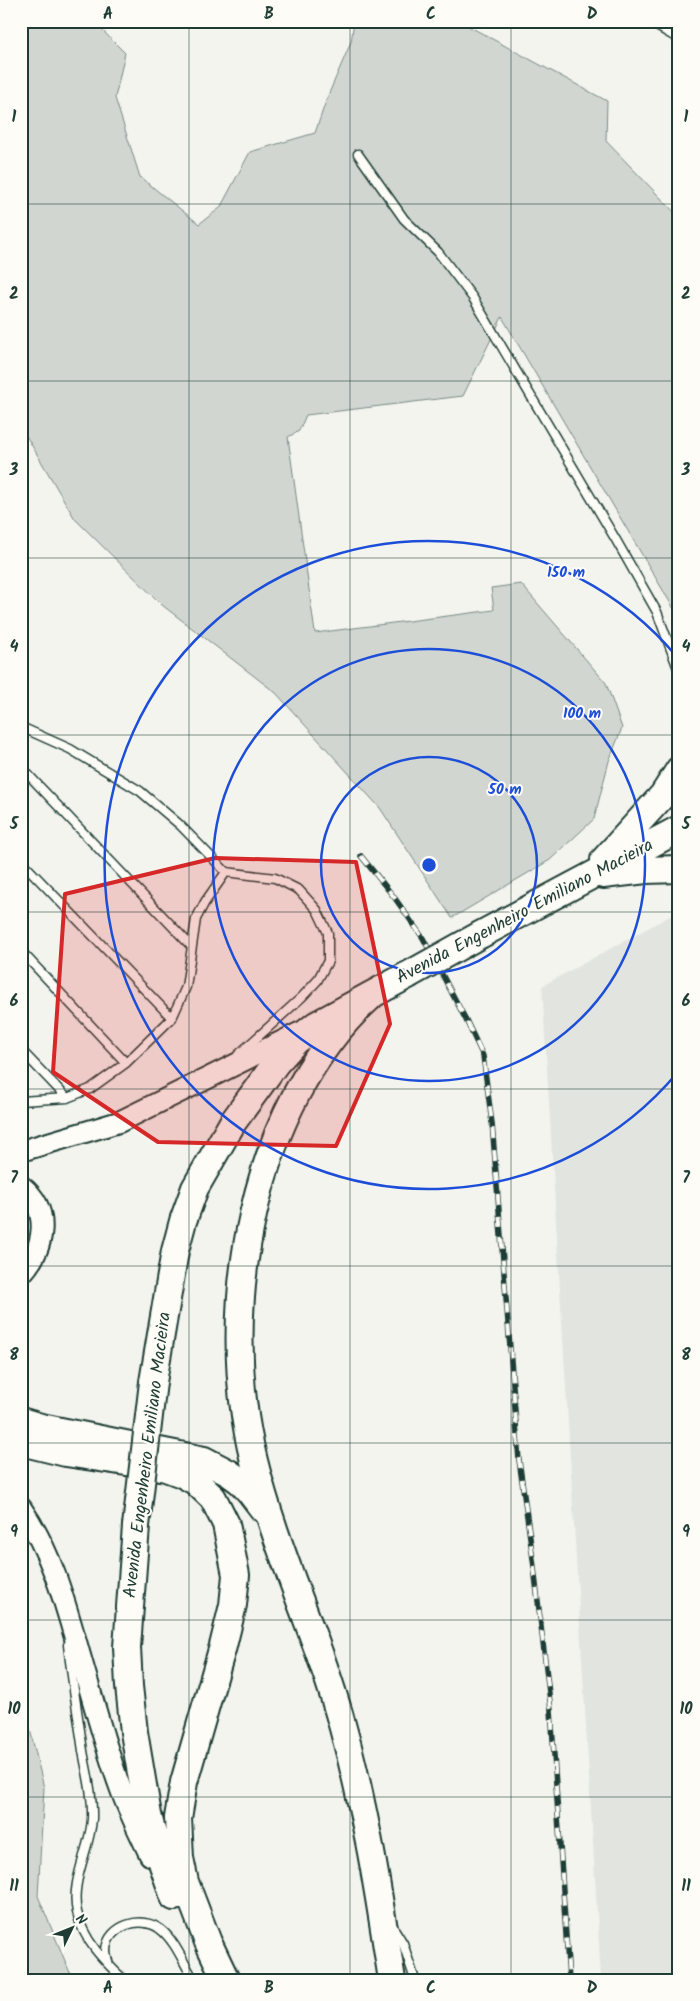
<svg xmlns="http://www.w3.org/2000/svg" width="700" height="2001" font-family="Kalam,sans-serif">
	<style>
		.built { fill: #e2e5df }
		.green { fill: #d1d6d1; stroke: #788a82 }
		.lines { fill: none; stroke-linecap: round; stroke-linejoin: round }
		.service-casing { stroke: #1f3d34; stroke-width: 11 }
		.tertiary-casing { stroke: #1f3d34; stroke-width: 24 }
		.trunk-casing { stroke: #1f3d34; stroke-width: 30 }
		.service { stroke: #fdfcf7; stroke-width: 8 }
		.tertiary { stroke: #fdfcf7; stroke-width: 20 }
		.trunk { stroke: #fdfcf7; stroke-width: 26 }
		.rail-casing { stroke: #1f3d34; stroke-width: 5.5 }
		.rail { stroke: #fdfcf7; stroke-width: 4; stroke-dasharray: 11; stroke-linecap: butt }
		.trunk-bridge-casing { stroke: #1f3d34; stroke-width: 30; stroke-linecap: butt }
		.trunk-bridge { stroke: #fdfcf7; stroke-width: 26 }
		.marked { fill: #d62828; fill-opacity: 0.2; stroke: #d62828; stroke-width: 4; stroke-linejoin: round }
		.grid { fill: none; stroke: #1f3d34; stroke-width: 1; stroke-opacity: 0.55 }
		.ring { fill: none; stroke: #1d4ed8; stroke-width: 2.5 }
		.labels { text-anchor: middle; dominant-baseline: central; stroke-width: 4; stroke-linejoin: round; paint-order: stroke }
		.street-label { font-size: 18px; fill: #1f3d34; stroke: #fdfcf7 }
		.centre { fill: #1d4ed8; stroke: #fdfcf7; stroke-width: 2.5 }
		.ring-label { font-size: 15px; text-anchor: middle; font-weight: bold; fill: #1d4ed8; stroke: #fdfcf7; stroke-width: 4; stroke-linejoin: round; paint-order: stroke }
		.neatline { fill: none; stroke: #1f3d34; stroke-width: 2 }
		.grid-label { font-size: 16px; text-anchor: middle; font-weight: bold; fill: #1f3d34 }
	</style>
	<rect width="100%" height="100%" fill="#f4f4ef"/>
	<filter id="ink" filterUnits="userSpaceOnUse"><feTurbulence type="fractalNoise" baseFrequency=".02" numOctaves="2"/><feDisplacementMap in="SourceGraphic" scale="10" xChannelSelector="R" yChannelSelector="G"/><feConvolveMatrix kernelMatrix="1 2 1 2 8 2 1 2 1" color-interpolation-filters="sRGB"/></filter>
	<g filter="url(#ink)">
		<path class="built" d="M679 911V1980H601L542 986Z"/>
		<path class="green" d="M21 21H93L125 53 115 98 140 177 199 224 220 208 250 152 315 133 327 98 351 42 354 21H459L607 101 606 141 679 217V607L674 609 502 317 463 396 306 415 299 431 288 437 315 633 494 610 491 588 521 584 606 683 622 728 609 761 594 819 550 860 452 918 380 808 276 693 162 605 75 519 21 427Z
			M21 1691 44 1788 38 1896 73 1980H21Z"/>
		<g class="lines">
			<g class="service-casing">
				<path id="service" d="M648 21 679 39
					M358 154 404 219 438 252 473 298 616 540 657 612 679 671
					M21 727 70 749 140 791 180 825 226 872 275 878 299 890 317 910 328 933V961L317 981 302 997 238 1055
					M21 767 191 946
					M678 787 677 798 679 815
					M21 861 172 1018
					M21 951 126 1063
					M21 1050 67 1098
					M21 1101 67 1098 90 1089 126 1063 172 1018 186 987 196 919 205 902 226 872
					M68 1645C72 1680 78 1716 83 1751 87 1773 93 1796 92 1819 90 1850 70 1881 77 1912 83 1940 104 1961 124 1980
					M393 1927 403 1943 415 1980
					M109 1965C108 1961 106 1955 106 1950 108 1925 142 1915 160 1929 175 1940 184 1964 194 1980"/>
			</g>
			<g class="tertiary-casing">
				<path id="tertiary" d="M21 1151 119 1122 299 1033
					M21 1186C52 1210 45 1248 21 1274
					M21 1508C54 1555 67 1611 83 1666 95 1707 106 1749 121 1790 129 1812 140 1834 150 1855"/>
			</g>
			<g class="trunk-casing">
				<path id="trunk" d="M604 860 663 795 679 770
					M603 875 646 870 679 869
					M480 935 679 829
					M371 996C252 1103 216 1310 254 1461 276 1552 319 1638 343 1728 366 1811 379 1896 392 1980
					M153 1382 175 1251 183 1221 195 1188 233 1122 276 1063 296 1041 316 1025 408 975
					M21 1421 41 1427 204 1460 229 1473 240 1481 250 1492 263 1509
					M21 1442 66 1453 166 1468 182 1474 195 1481 213 1498 226 1524 236 1575 233 1605 223 1646 184 1782 178 1818 180 1858 185 1882 208 1942 226 1980
					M136 1526 127 1647 129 1686 134 1732 148 1815 155 1842 174 1897"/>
			</g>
			<use href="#service" class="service"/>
			<use href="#tertiary" class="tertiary"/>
			<use href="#trunk" class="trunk"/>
			<g class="rail-casing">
				<path id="rail" d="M361 856 394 897 423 938 466 1020 483 1056 492 1123 519 1460 533 1559 551 1710 569 1980"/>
			</g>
			<use href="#rail" class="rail"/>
			<g class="trunk-bridge-casing">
				<path id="trunk-bridge" d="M408 975 480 935
					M136 1526 153 1382"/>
			</g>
			<use href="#trunk-bridge" class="trunk-bridge"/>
		</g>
	</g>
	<path class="marked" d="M215 858 356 862 390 1024 336 1146 158 1142 53 1072 65 894Z"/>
	<path class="grid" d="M189 21V1980M350 21V1980M511 21V1980M21 204H679M21 381H679M21 558H679M21 735H679M21 912H679M21 1089H679M21 1266H679M21 1443H679M21 1620H679M21 1797H679"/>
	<g class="ring">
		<circle cx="429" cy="865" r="108"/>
		<circle cx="429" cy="865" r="216"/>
		<path d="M677 1073A324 324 0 1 1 677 657"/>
	</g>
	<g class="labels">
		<g class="street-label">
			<text transform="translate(525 912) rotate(-28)">Avenida Engenheiro Emiliano Macieira</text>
			<text transform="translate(148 1455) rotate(-83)">Avenida Engenheiro Emiliano Macieira</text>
		</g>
	</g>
	<circle cx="429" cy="865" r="8" class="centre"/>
	<g class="ring-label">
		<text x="566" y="577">150 m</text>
		<text x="582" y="718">100 m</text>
		<text x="505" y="794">50 m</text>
	</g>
	<rect width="700" height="2001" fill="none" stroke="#fdfcf7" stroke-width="55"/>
	<g transform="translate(72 1928) rotate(47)" stroke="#fdfcf7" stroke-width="4" paint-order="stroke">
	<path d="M0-4L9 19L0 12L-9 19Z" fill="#1f3d34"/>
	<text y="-8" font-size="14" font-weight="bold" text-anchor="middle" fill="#1f3d34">N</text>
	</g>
	<rect x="28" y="28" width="644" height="1946" class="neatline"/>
	<g class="grid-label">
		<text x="108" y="19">A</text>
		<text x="269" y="19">B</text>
		<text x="431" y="19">C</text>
		<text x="592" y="19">D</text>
		<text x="14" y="122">1</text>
		<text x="686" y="122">1</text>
		<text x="14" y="299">2</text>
		<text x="686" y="299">2</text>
		<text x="14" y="475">3</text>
		<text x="686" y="475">3</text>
		<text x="14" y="652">4</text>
		<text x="686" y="652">4</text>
		<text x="14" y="829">5</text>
		<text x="686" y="829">5</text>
		<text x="14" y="1006">6</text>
		<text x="686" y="1006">6</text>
		<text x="14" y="1183">7</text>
		<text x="686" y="1183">7</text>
		<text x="14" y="1360">8</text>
		<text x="686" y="1360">8</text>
		<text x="14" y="1537">9</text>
		<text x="686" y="1537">9</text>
		<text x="14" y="1714">10</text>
		<text x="686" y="1714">10</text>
		<text x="14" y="1891">11</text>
		<text x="686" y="1891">11</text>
		<text x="108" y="1993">A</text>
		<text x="269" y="1993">B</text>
		<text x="431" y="1993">C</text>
		<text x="592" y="1993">D</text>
	</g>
</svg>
